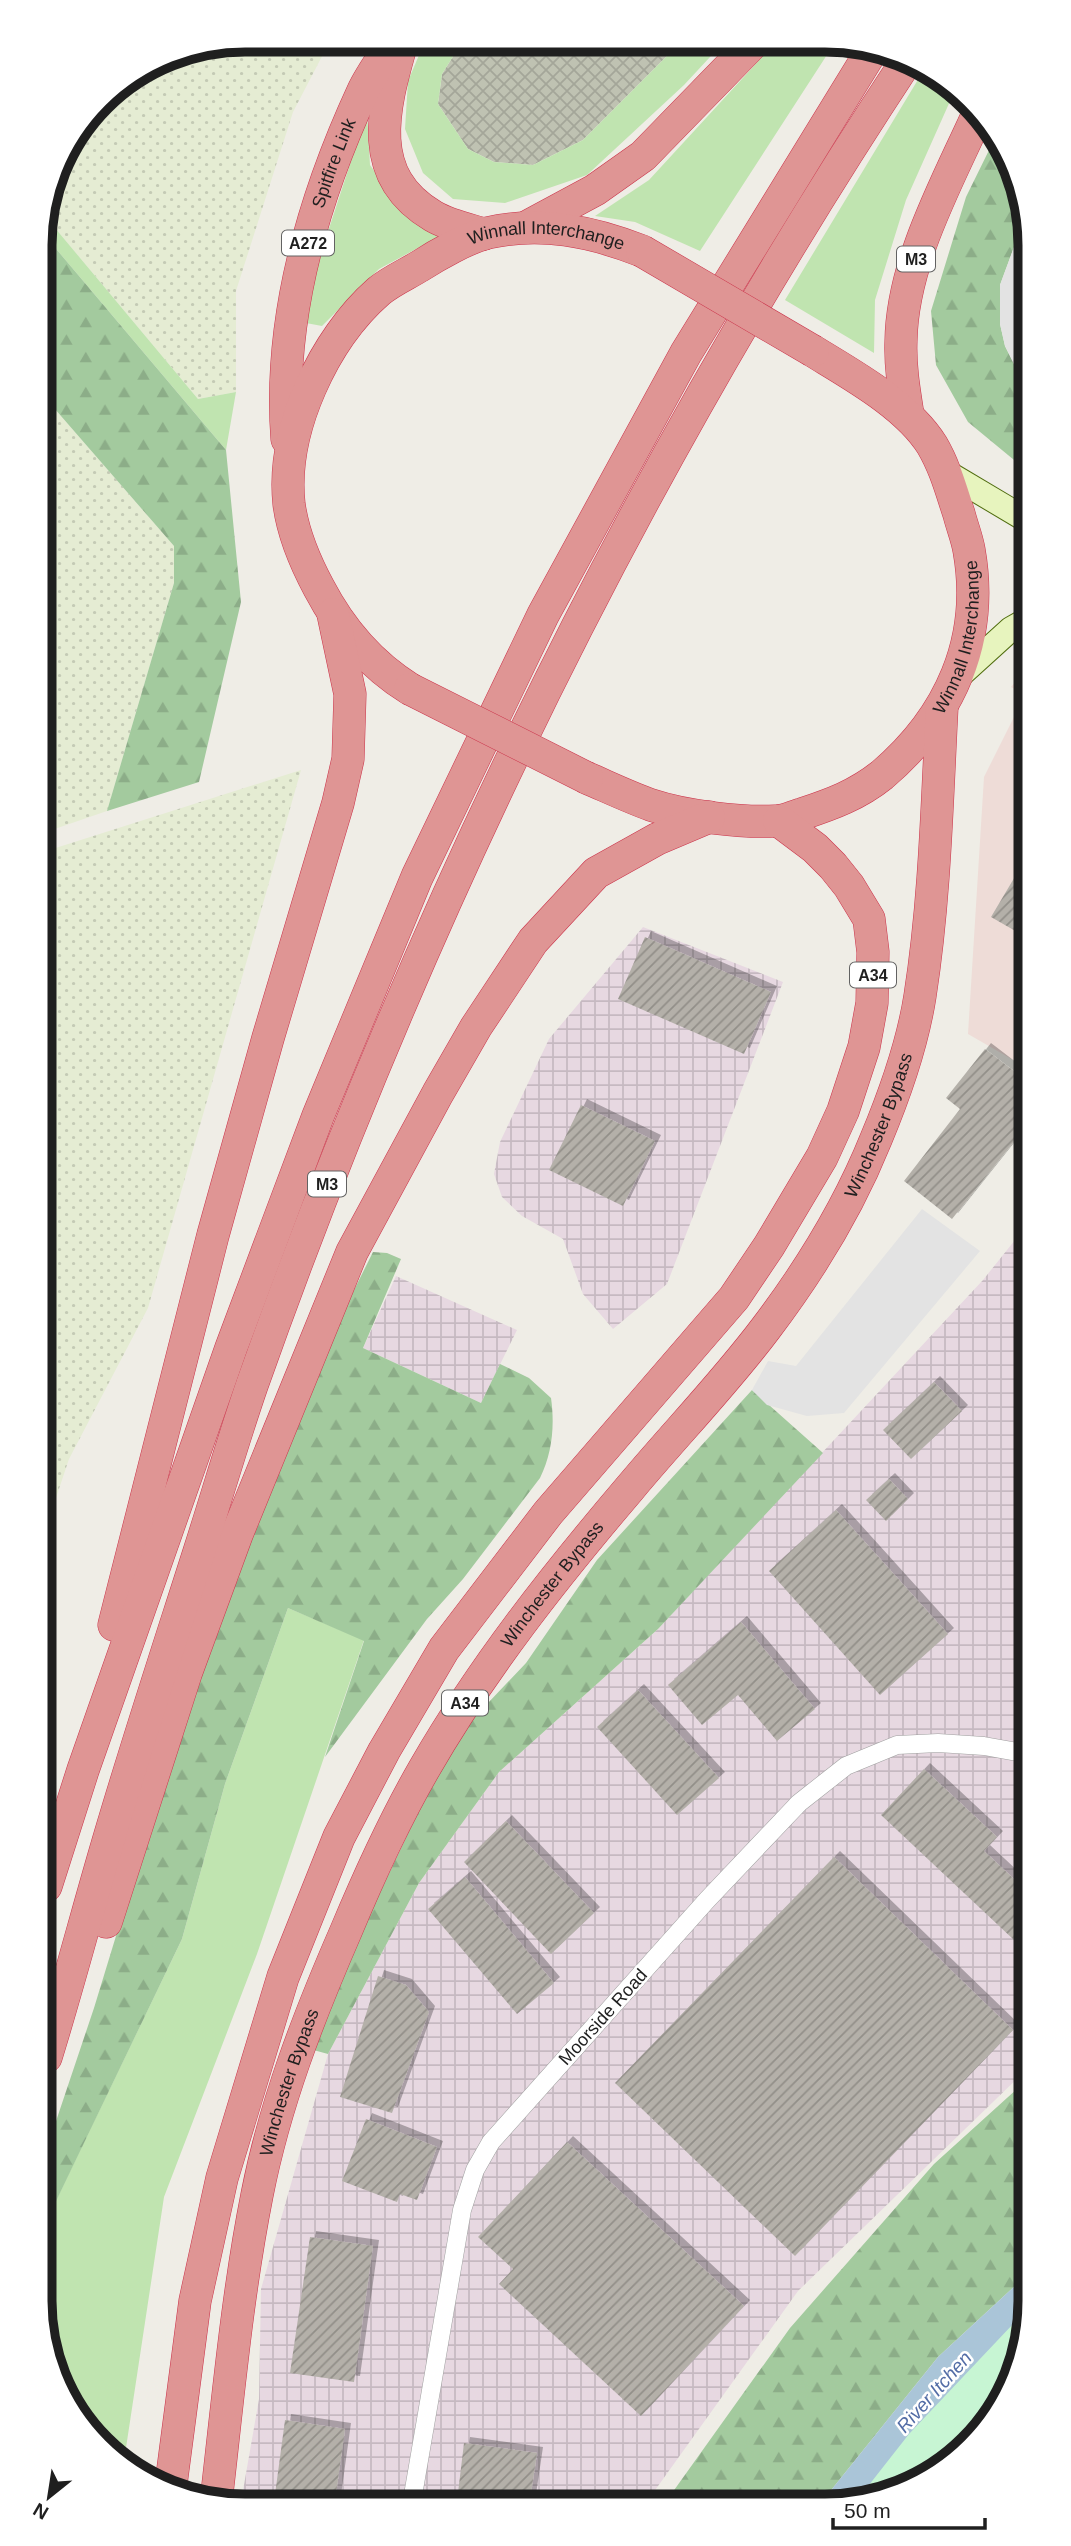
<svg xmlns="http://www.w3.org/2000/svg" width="1071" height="2546" font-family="Helvetica,sans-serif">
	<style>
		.commercial { fill: #eedcd7 }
		.industrial { fill: url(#industrial-grid) }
		.construction { fill: url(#construction-cross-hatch) }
		.farmland { fill: url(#farmland-dots) }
		.grass { fill: #c0e4b0 }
		.forest { fill: url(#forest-firs) }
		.park { fill: #c7f5d3 }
		.parking { fill: #e3e3e3 }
		.water { fill: #aac5d8 }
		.building { fill: url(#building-hatch); filter: url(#shadow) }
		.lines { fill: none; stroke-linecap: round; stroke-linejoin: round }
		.street-casing { stroke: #a0a0a0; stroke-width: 19 }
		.secondary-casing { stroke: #506d0f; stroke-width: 26 }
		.highway-casing { stroke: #cb344b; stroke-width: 33 }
		.street { stroke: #fff; stroke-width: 18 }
		.secondary { stroke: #e7f4be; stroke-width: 24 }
		.highway { stroke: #df9594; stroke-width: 32 }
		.highway-bridge-casing { stroke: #cb344b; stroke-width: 33; stroke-linecap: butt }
		.highway-bridge { stroke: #df9594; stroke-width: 32 }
		.labels { text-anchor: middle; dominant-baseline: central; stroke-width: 5; stroke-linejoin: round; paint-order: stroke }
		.shield { fill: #fff; stroke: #626262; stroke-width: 2 }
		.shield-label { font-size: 16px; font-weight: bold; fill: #1f1f1f }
		.street-label { font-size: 18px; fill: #1f1f1f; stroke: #fff }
		.water-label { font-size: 19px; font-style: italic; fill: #536da6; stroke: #fff }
		.rim { fill: none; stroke: #1f1f1f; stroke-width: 9 }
	</style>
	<defs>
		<pattern id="industrial-grid" width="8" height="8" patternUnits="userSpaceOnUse" patternTransform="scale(1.75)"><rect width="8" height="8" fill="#e7d8e1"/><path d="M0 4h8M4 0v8" fill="none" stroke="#c6b9c1"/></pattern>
		<pattern id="construction-cross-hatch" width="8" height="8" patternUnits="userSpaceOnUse" patternTransform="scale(1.75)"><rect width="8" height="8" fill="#bfc2b2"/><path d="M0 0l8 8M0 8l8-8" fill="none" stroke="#a4a699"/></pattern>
		<pattern id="farmland-dots" width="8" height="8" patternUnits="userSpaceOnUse" patternTransform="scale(1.75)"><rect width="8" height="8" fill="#e5ecd3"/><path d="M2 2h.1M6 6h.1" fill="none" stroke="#c4cab5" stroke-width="1.8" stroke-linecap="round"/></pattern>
		<pattern id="forest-firs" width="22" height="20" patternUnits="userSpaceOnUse" patternTransform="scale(1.75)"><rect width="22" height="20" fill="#a3ca9e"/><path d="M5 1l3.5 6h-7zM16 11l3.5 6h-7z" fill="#8cad88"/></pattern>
		<pattern id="building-hatch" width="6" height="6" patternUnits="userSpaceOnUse" patternTransform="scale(1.75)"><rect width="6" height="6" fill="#b4b0a9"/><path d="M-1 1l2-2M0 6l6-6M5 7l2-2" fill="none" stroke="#928f89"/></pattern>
		<filter id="shadow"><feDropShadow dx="6" dy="-6" stdDeviation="0" flood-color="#0004"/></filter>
	</defs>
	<rect width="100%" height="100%" fill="#efede6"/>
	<path class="commercial" d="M1025 671 1027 1068 968 1034 984 777 1025 695 1011 687Z"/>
	<path class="industrial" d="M643 927 783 982 667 1284 613 1329 583 1294 563 1239 522 1216 502 1197 494 1174 500 1142 549 1039Z
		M1027 1225 1030 2066 798 2291 648 2500 241 2502 259 2399 261 2289 328 2054 419 1883 499 1772 658 1629 983 1280Z
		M396 1276 517 1330 481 1403 363 1348Z"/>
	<path class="construction" d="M462 42 680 43 583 140 533 165 494 162 468 149 438 104 442 74Z"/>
	<path class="farmland" d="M246 40 330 41 293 112 236 291V392L198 399 45 216 62 154 110 92 167 56Z
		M41 393 174 546V583L107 811 43 833Z
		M301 770 148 1308 69 1459 45 1531 43 852Z"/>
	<path class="grass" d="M425 41 462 42 442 74 438 104 468 149 494 162 533 165 583 140 680 43H723L684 85 587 175 505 203 453 199 423 173 405 129 408 81Z
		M774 44H834L700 251 635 222 595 216 649 180Z
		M925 68 955 90 906 200 875 300 874 353 785 300Z
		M367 112 370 165 397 203 442 235 379 269 322 326 306 323 308 293Z
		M45 216 198 399 236 392 226 450 41 231Z
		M288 1608 364 1640 257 1954 164 2197 124 2461 110 2454 68 2403 47 2353V2219L182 1939 225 1784Z"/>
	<path class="forest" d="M994 140 1024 193V220L1000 285V324L1005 346 1024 384 1025 469 968 422 936 365 931 311 966 197Z
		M41 231 226 450 241 602 199 782 107 811 174 583V546L41 393Z
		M373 1252 387 1253 401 1259 363 1348 481 1403 500 1364 529 1378 551 1398C555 1426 552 1454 540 1478L463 1579 427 1619 325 1757 364 1641 288 1608 225 1784 182 1939 47 2220V2148L94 2008 207 1638 329 1340Z
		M752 1390 823 1453 658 1629 499 1772 419 1883 328 2054 306 2048 452 1741 526 1663 597 1560Z
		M1030 2077V2212L1022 2221 1030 2228V2272L938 2357 824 2499 667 2500 790 2328 934 2164Z"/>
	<path class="park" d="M1030 2288V2313L1015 2379 980 2435 939 2471 878 2499H841Z"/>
	<path class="parking" d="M1024 220V384L1005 346 1000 324V285Z
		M922 1209 980 1251 844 1413 807 1416 767 1405 752 1390 768 1361 796 1366Z"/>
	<path class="water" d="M1030 2272V2306L909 2434 858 2499H824L938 2357Z"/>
	<path class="building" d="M1026 858V937L991 917Z
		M645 937 771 992 744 1054 618 999Z
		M985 1049 1027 1081V1125L952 1219 904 1181 960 1109 946 1098Z
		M581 1105 655 1141 623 1206 549 1170Z
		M934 1382 962 1411 911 1459 883 1430Z
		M889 1479 908 1499 886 1521 866 1500Z
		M836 1510 948 1634 880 1695 769 1571Z
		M741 1622 815 1709 777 1741 738 1695 702 1725 668 1685Z
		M638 1690 719 1778 677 1815 597 1727Z
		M924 1769 997 1837 984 1851 1029 1893V1954L881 1815Z
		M506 1821 594 1913 551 1954 464 1862Z
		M834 1857 1013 2030 795 2256 615 2083Z
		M465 1877 554 1983 517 2014 428 1909Z
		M378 1976 406 1985 429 2012 392 2113 340 2097Z
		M366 2119 437 2147 417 2200 400 2194 397 2202 342 2181Z
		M567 2142 744 2306 641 2416 499 2284 513 2269 478 2237Z
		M310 2237 373 2246 354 2382 290 2373Z
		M285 2420 345 2429 335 2501 274 2502Z
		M464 2443 537 2453 530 2500 457 2501Z"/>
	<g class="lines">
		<g class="street-casing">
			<path id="street" d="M412 2501 462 2210 475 2170 491 2142 707 1900 799 1803 846 1766 897 1745 938 1743 984 1746 1029 1754"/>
		</g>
		<g class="secondary-casing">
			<path id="secondary" d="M946 472 1025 519
				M958 677 1011 629 1025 621"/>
		</g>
		<g class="highway-casing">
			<g id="highway">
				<path d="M401 46C383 109 365 176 433 216 448 225 467 229 484 234"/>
				<path d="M530 225 595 190 643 156 753 43"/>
				<path d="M908 415C904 390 900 366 901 341 902 263 947 183 978 114"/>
				<path id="s1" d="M287 439C278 320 313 199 363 91 371 74 384 57 394 41"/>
				<path id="s2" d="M410 689C370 664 341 630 319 588 305 562 293 534 289 504 281 430 324 339 379 291 391 281 407 274 420 266 437 255 467 238 487 233 541 221 591 231 642 251"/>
				<path id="s3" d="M587 778C608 787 629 797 651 805 684 816 741 823 776 821 785 821 794 816 802 814 832 804 857 795 882 775 950 717 985 640 969 550 967 538 962 526 959 514 951 490 945 467 932 445 907 405 852 375 813 351"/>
				<path d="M114 1625 213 1235 268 1038 338 803 348 759 350 694 333 614"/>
				<path d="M46 1886 83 1770 231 1348 318 1116 417 877 543 615 686 353 874 47"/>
				<path d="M106 1922 186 1673 237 1534 352 1252 438 1093 476 1027 533 941 596 873 657 839 709 817"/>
				<path d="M46 2057C69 1983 88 1909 110 1835 138 1740 169 1646 199 1552 217 1496 233 1440 252 1385 417 919 636 471 908 59"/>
				<path d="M171 2484 195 2301 222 2178 283 1977 339 1837 384 1751 444 1649 548 1513 734 1298 769 1246 822 1157 843 1111 864 1047 872 1003 873 952 869 919 849 886 833 866 815 848 779 821"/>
				<path id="s4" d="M216 2502C228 2399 237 2296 257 2195 275 2103 309 2016 346 1931 369 1876 394 1821 424 1769 482 1668 555 1576 630 1488 675 1434 724 1384 766 1328 810 1270 849 1206 876 1139 894 1096 913 1041 920 996 935 900 937 803 942 707"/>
			</g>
		</g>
		<use href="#street" class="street"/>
		<use href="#secondary" class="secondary"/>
		<use href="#highway" class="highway"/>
		<g class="highway-bridge-casing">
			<path id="highway-bridge" d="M642 251 813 351
				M410 689 587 778"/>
		</g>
		<use href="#highway-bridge" class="highway-bridge"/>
	</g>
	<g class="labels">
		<g class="shield">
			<rect x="282" y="230.5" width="52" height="25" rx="5"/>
			<rect x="897" y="246.5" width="38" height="25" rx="5"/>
			<rect x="850" y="962.5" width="46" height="25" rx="5"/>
			<rect x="308" y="1171.5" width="38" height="25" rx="5"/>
			<rect x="442" y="1690.5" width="46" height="25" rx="5"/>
		</g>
		<g class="shield-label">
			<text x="308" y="243">A272</text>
			<text x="916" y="259">M3</text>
			<text x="873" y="975">A34</text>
			<text x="327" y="1184">M3</text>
			<text x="465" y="1703">A34</text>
		</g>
		<g class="street-label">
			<text stroke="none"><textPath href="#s1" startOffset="282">Spitfire Link</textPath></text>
			<text stroke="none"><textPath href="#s2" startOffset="649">Winnall Interchange</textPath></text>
			<text stroke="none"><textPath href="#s3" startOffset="476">Winnall Interchange</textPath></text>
			<text stroke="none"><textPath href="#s4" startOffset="1561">Winchester Bypass</textPath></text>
			<text stroke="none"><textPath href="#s4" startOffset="994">Winchester Bypass</textPath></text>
			<text transform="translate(603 2017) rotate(-48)">Moorside Road</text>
			<text stroke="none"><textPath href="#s4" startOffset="427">Winchester Bypass</textPath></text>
		</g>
		<g class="water-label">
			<text transform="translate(934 2392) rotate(-48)">River Itchen</text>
		</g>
	</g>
	<path d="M0 0H1071V2546H0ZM245 52H825A193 193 0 0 1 1018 245V2301A193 193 0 0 1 825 2494H245A193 193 0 0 1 52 2301V245A193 193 0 0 1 245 52Z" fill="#fff" fill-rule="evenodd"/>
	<path class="rim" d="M245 52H825A193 193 0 0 1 1018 245V2301A193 193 0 0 1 825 2494H245A193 193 0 0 1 52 2301V245A193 193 0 0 1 245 52Z"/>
	<g transform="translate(49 2497) rotate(210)" stroke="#ffffff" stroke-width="5" paint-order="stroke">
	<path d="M0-5L12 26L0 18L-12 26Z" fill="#1f1f1f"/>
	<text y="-10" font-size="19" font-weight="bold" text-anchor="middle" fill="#1f1f1f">N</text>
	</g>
	<path d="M833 2518v10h152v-10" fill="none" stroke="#1f1f1f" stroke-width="3.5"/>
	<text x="844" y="2518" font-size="21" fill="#1f1f1f" stroke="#ffffff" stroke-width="5" paint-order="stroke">50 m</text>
</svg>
